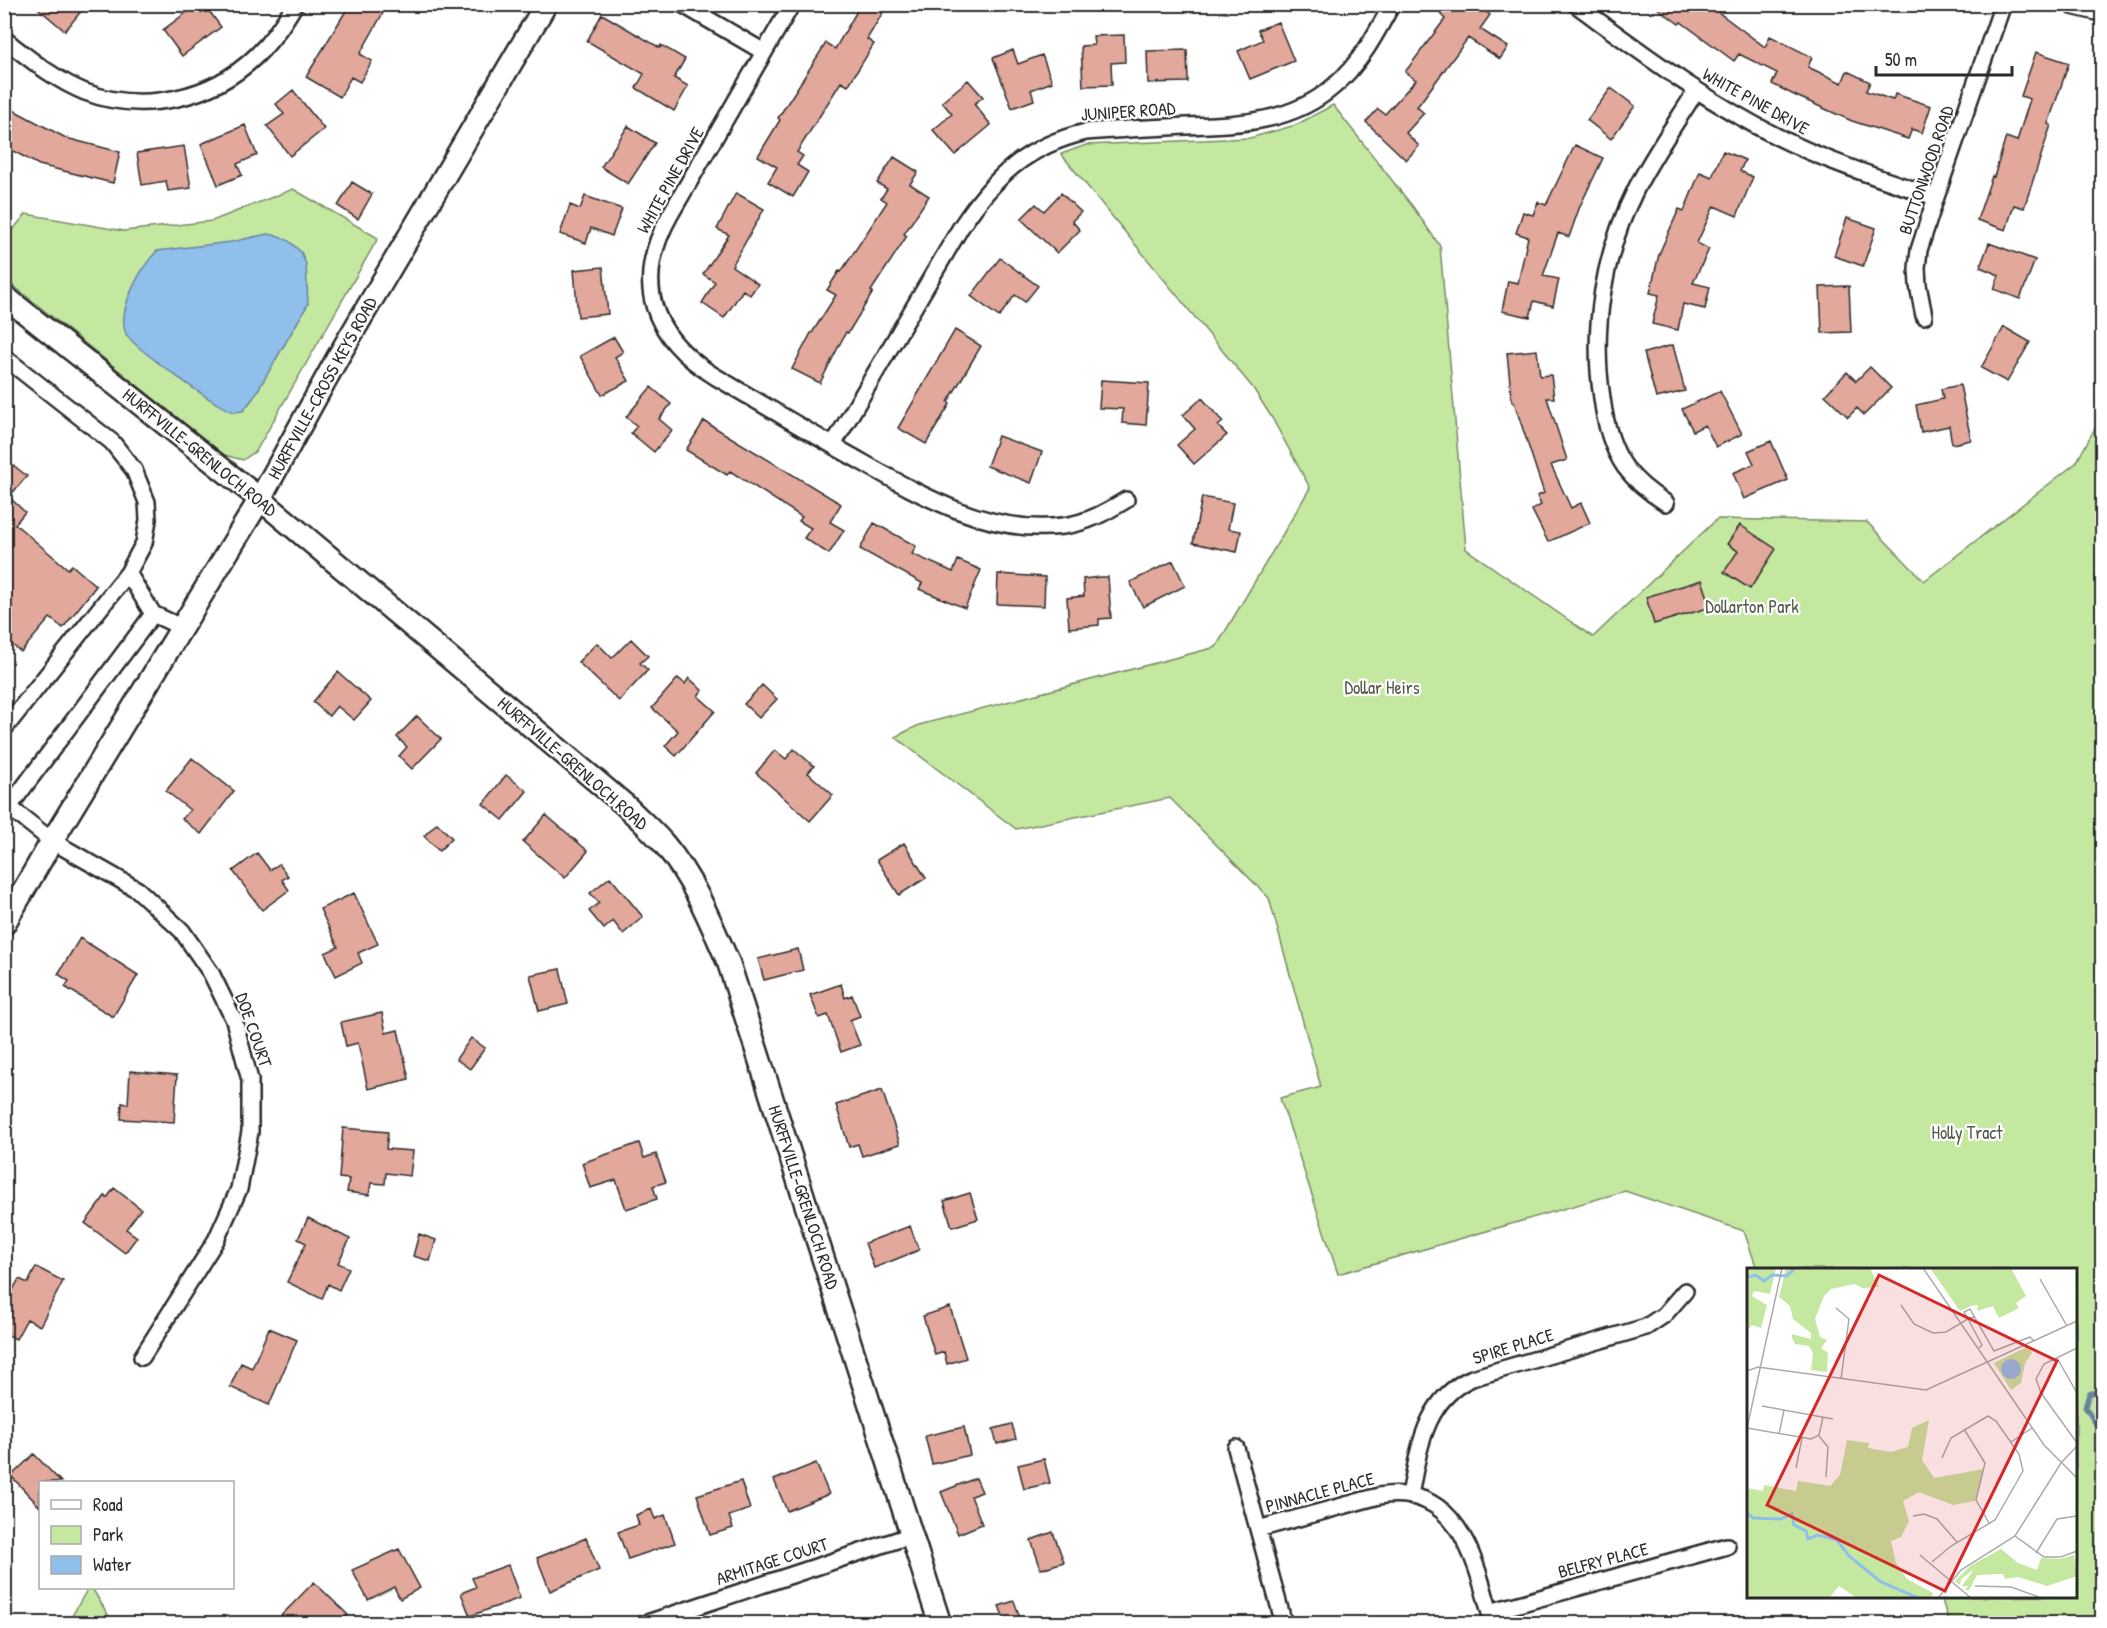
<svg xmlns="http://www.w3.org/2000/svg" width="2107" height="1628" font-family="'Patrick Hand',sans-serif">
	<style>
		.green { fill: #c5e8a1; stroke: #788a66; stroke-width: 1.5 }
		.water { fill: #90bfeb; stroke: #68849e; stroke-width: 1.5 }
		.lines { fill: none; stroke-linecap: round; stroke-linejoin: round }
		.stream { stroke: #68849e; stroke-width: 5 }
		.building { fill: #e1a89b; stroke: #2b2b2b; stroke-width: 1.5 }
		.minor-casing { stroke: #2b2b2b; stroke-width: 20 }
		.tertiary-casing { stroke: #2b2b2b; stroke-width: 24 }
		.secondary-casing { stroke: #2b2b2b; stroke-width: 26 }
		.minor { stroke: #fff; stroke-width: 15 }
		.tertiary { stroke: #fff; stroke-width: 20 }
		.secondary { stroke: #fff; stroke-width: 21 }
		.labels { text-anchor: middle; dominant-baseline: central; stroke-width: 4.5; stroke-linejoin: round; paint-order: stroke }
		.street-label { font-size: 18px; fill: #2b2b2b; stroke: #fff }
		.park-label { font-size: 18px; fill: #525a48; stroke: #fff }
		.inset-river { fill: none; stroke: #90bfeb; stroke-width: 3 }
		.inset-road { fill: none; stroke: #aaa; stroke-width: 1.5 }
		.view { fill: #d62828; fill-opacity: 0.15; stroke: #d62828; stroke-width: 3 }
		.inset-edge { fill: none; stroke: #2b2b2b; stroke-width: 3 }
	</style>
	<rect width="100%" height="100%" fill="#fff"/>
	<filter id="ink" filterUnits="userSpaceOnUse"><feTurbulence type="fractalNoise" baseFrequency=".0167" numOctaves="2"/><feDisplacementMap in="SourceGraphic" scale="12" xChannelSelector="R" yChannelSelector="G"/><feConvolveMatrix kernelMatrix="1 2 1 2 8 2 1 2 1" color-interpolation-filters="sRGB"/></filter>
	<g filter="url(#ink)">
		<path class="green" d="M1333 105 1413 207 1440 246 1466 549 1593 637 1717 519 1867 522 1924 581 2076 463 2102 415V1623H1949L1941 1597 2076 1596V1270L1757 1269 1744 1231 1625 1191 1338 1274 1280 1098 1321 1087 1269 898 1170 798 1016 829 895 737 919 725 1216 647 1310 488 1272 418 1253 388 1061 154 1086 145 1250 138 1296 125Z
			M293 189 378 238 256 451 243 460 224 455 5 279V239L26 214 124 231 212 221Z
			M88 1588H92L113 1623H68Z"/>
		<path class="water" d="M267 234 279 236 289 241 301 252 306 264 308 304 254 397 243 411C240 411 237 412 234 412 218 408 133 347 126 334 116 311 141 267 157 251L231 242Z"/>
		<g class="lines">
			<path class="stream" d="M2102 1390 2089 1394 2085 1407 2102 1434"/>
		</g>
		<path class="building" d="M33 4H87L65 31Z
			M198 4H204L221 27 182 56 163 30Z
			M350 4H388L360 54 372 61 360 82 351 77 340 97 306 77Z
			M861 4H888L867 39 874 44 848 86 841 82 797 152 803 156 797 165 808 172 793 197 768 182 777 167 758 156 780 120 778 118 826 43 835 49Z
			M1447 4H1476L1490 15 1480 29 1508 47 1500 59 1468 38 1417 107 1424 113 1406 133 1419 146 1406 160 1366 122 1378 109 1385 114 1416 80 1405 72 1445 19 1440 14Z
			M1652 4H1707L1765 47 1770 36 1812 57 1808 67 1842 83 1847 71 1870 82 1866 91 1893 100 1895 94 1931 106 1922 133 1912 129 1908 139 1852 121 1794 95 1772 84 1777 73 1739 54 1734 61 1681 22 1679 24Z
			M602 14 660 48 661 45 685 59 674 78 688 86 674 111 636 88 644 74 587 41Z
			M1278 22 1294 61 1250 79 1238 51 1263 40 1258 30Z
			M1124 35 1125 62 1111 63 1112 85 1083 86 1081 46 1094 45 1093 36Z
			M1013 50 1018 64 1042 55 1052 82 1031 90 1034 100 1012 108 993 58Z
			M1187 50 1188 82 1148 83 1147 51Z
			M2036 52 2069 63 2048 124 2051 125 2024 208 2014 205 2006 230 1977 220 1992 176 1994 177 2006 137 2017 141 2030 99 2021 96Z
			M968 80 983 97 974 104 991 125 955 155 933 130 952 114 942 102Z
			M1611 88 1635 106 1611 139 1587 120Z
			M293 90 324 129 290 156 267 126 284 114 276 104Z
			M4 105 66 138 120 152 113 183 39 165 4 146Z
			M245 125 257 155 237 164 242 175 218 185 201 144Z
			M628 126 655 143 628 184 601 167Z
			M1575 145 1603 158 1580 206 1569 237 1558 233 1543 276 1559 279 1553 306 1534 301 1530 317 1502 311 1508 281 1518 283 1528 237 1516 233 1523 212 1533 215 1538 202 1546 205Z
			M184 146 191 188 168 191 166 181 142 185 137 153Z
			M1723 151 1745 160 1740 171 1753 177 1737 216 1714 206 1697 243 1709 249 1693 283 1710 287 1705 309 1683 304 1678 330 1652 324 1659 295 1650 293 1659 254 1679 209 1684 211 1700 172 1712 177Z
			M894 157 918 172 910 184 929 196 904 234 907 236 871 291 873 292 848 333 846 332 820 383 792 369 811 333H812L836 295 827 290 839 271 841 272 887 202 881 198 887 189 877 183Z
			M352 182 372 194 358 219 338 206Z
			M736 193 764 209 732 266 758 284 750 295 743 290 724 318 702 303 715 282 703 274 729 235 717 229Z
			M1061 193 1081 212 1072 221 1080 230 1057 253 1021 219 1036 204 1044 211Z
			M585 196 622 209 612 236 591 228 586 243 560 234 570 205 580 209Z
			M1847 218 1876 228 1863 266 1834 256Z
			M1989 243 2035 260 2020 299 1994 289 1999 275 1980 267Z
			M1000 258 1038 286 1025 302 1015 295 999 317 971 296Z
			M603 267 608 314 578 317 574 270Z
			M1849 286 1851 332 1822 333 1820 287Z
			M2004 327 2030 342 2007 382 1981 368Z
			M955 330 981 346 948 402 950 404 926 444 898 428Z
			M614 337 623 352 615 357 629 381 602 395 580 356Z
			M1673 345 1685 391 1656 398 1644 353Z
			M1537 350 1540 376 1551 375 1554 398H1547L1567 460 1551 465 1571 508 1581 503 1590 523 1548 542 1532 510 1541 505 1537 496 1544 493 1514 402H1512L1507 353Z
			M1870 367 1891 388 1864 415 1857 408 1848 417 1825 395 1847 372 1856 381Z
			M1101 380 1149 383 1146 425 1122 423 1123 409 1099 408Z
			M1960 385 1971 440 1952 444 1949 426 1921 432 1916 405 1943 399 1941 389Z
			M651 387 671 404 659 419 672 430 654 452 631 433 637 426 626 417Z
			M1720 391 1742 434 1716 447 1705 425 1693 431 1682 409Z
			M1202 398 1223 422 1218 426 1227 435 1194 464 1177 445 1195 429 1183 415Z
			M704 421 841 504 830 522 844 530 829 554 804 538 811 528 799 521 802 517 730 471 727 475 686 450Z
			M998 436 1042 452 1031 483 987 466Z
			M1771 441 1788 480 1744 499 1733 473 1754 464 1748 451Z
			M4 458 27 476 9 497 25 512 15 524 68 569 72 565 96 586 63 628 50 618 21 652 4 638Z
			M1202 497 1233 503 1228 529 1241 531 1237 552 1193 543Z
			M874 523 916 546 912 554 953 572 958 560 981 570 965 608 919 589 922 583 860 549Z
			M1740 525 1776 549 1750 589 1724 572 1738 551 1727 544Z
			M1173 561 1185 586 1143 607 1130 582Z
			M998 574 1045 577 1044 606 997 604Z
			M1101 577H1108L1111 618 1099 619V625L1069 628 1067 598 1084 596 1083 579Z
			M1702 580 1711 607 1654 624 1646 597Z
			M631 639 648 656 640 663 648 670 619 701 578 662 597 643 612 658Z
			M338 672 371 701 354 720 337 706 329 716 313 702Z
			M678 678 685 684 689 678 702 690 698 696 715 711 676 756 665 746 678 731 652 708Z
			M762 685 777 699 759 718 744 704Z
			M417 716 441 739 412 769 399 756 407 747 397 737Z
			M794 749 814 766 808 773 833 795 810 821 756 773 775 750 786 759Z
			M192 758 234 791 201 834 182 819 190 810 166 791Z
			M506 775 527 791 503 820 483 804Z
			M546 815 588 851 565 878 523 842Z
			M437 823 452 838 439 851 424 836Z
			M904 843 926 878 899 895 877 860Z
			M257 853 270 870 279 864 288 876 282 880 289 890 262 910 233 871Z
			M610 877 643 917 623 934 613 921 604 929 589 911 599 903 590 893Z
			M354 893 378 944 358 953 362 963 336 976 325 953 338 947 320 909Z
			M80 938 138 975 113 1017 65 987 69 981 58 974Z
			M798 949 803 970 764 980 758 959Z
			M560 969 568 1004 539 1011 530 975Z
			M841 984 845 998 852 995 860 1016 850 1020 860 1045 841 1052 828 1015 819 1018 810 995Z
			M382 1013 386 1033 398 1030 409 1079 368 1089 358 1043 346 1046 341 1022Z
			M471 1038 485 1048 470 1069 456 1059Z
			M130 1071 177 1075 174 1122 121 1119 122 1103 128 1104Z
			M882 1090 900 1144 862 1156 858 1144 849 1147 836 1105Z
			M343 1128 388 1132 386 1149 413 1151 410 1176 386 1173 385 1184 371 1183 369 1195 347 1192 349 1179 339 1178Z
			M639 1143 644 1158 656 1154 666 1182 653 1186 657 1199 626 1209 616 1180 590 1188 582 1163Z
			M114 1188 141 1209 126 1229 137 1237 125 1253 85 1223 105 1196 107 1198Z
			M970 1193 978 1219 952 1227 944 1201Z
			M308 1218 350 1239 338 1263 349 1268 339 1290 328 1284 322 1299 287 1282 306 1243 298 1239Z
			M910 1226 919 1250 874 1268 865 1243Z
			M419 1234 436 1240 430 1261 413 1256Z
			M36 1267 63 1281 40 1326 27 1319 16 1339 4 1333V1306L19 1279 28 1283Z
			M950 1307 966 1358 947 1364 944 1352 935 1355 923 1316Z
			M269 1328 297 1340 269 1405 230 1387 241 1363 252 1368Z
			M1012 1424 1016 1439 997 1444 993 1429Z
			M964 1427 970 1455 932 1464 925 1436Z
			M34 1454 61 1482H40V1507L11 1476Z
			M1044 1459 1050 1483 1024 1489 1018 1465Z
			M816 1463 829 1494 787 1511 774 1480Z
			M976 1478 982 1492 971 1496 982 1524 958 1534 941 1492Z
			M741 1481 750 1509 729 1516 733 1528 710 1535 697 1495Z
			M651 1509 655 1519 665 1515 675 1543 628 1559 618 1532 639 1525 636 1515Z
			M1053 1532 1064 1562 1041 1569 1031 1540Z
			M586 1538 599 1570 550 1591 537 1558Z
			M399 1549 420 1588 400 1599 394 1587 368 1600 352 1570Z
			M508 1565 520 1598 470 1616 461 1593 476 1587 472 1578Z
			M314 1582 348 1615 340 1623H274Z
			M1014 1601 1022 1623H1006L999 1606Z"/>
		<g class="lines">
			<g class="minor-casing">
				<path id="minor" d="M682 4 764 52
					M792 4 670 215C632 283 651 337 716 377 759 402 802 428 846 453 912 490 984 536 1063 526 1087 523 1106 512 1126 500
					M1575 4C1641 52 1705 101 1778 137 1828 162 1882 179 1936 197
					M4 39C30 59 55 80 85 92 143 114 212 99 256 56 272 41 284 23 295 4
					M1924 316 1918 285 1917 268 1919 250 1936 197 2003 4
					M4 357 112 442 134 470 147 502 148 520 144 543 128 573 4 729
					M833 445 961 227C994 177 1026 146 1086 132 1119 129 1153 128 1187 126 1239 124 1292 123 1334 86 1360 64 1376 34 1392 4
					M1666 503C1650 493 1636 482 1625 467 1611 447 1605 422 1602 398 1591 327 1604 253 1636 189 1653 155 1676 123 1696 91
					M128 573 153 614
					M4 803 9 807 153 614 181 627
					M4 815 9 807 52 841 138 890 182 931 211 973 234 1020 250 1080V1132L239 1189 216 1240 142 1357
					M1236 1448 1284 1624
					M1410 1495C1419 1450 1424 1399 1472 1378L1646 1327 1664 1315 1685 1291
					M1258 1529 1379 1496C1461 1483 1476 1564 1493 1624
					M1490 1612 1727 1546
					M644 1624 912 1535"/>
			</g>
			<g class="tertiary-casing">
				<path id="tertiary" d="M2073 4 2102 11"/>
			</g>
			<g class="secondary-casing">
				<path id="secondary" d="M4 296 260 499 625 805C638 818 653 831 665 845 694 880 711 923 729 964L940 1624
					M4 924 52 841 260 499 338 357 546 4"/>
			</g>
			<use href="#minor" class="minor"/>
			<use href="#tertiary" class="tertiary"/>
			<use href="#secondary" class="secondary"/>
		</g>
	</g>
	<g class="labels">
		<g class="street-label">
			<text transform="translate(1756 101) rotate(29)">WHITE PINE DRIVE</text>
			<text transform="translate(1128 111) rotate(-4)">JUNIPER ROAD</text>
			<text transform="translate(1926 170) rotate(-71)">BUTTONWOOD ROAD</text>
			<text transform="translate(670 180) rotate(-61)">WHITE PINE DRIVE</text>
			<text transform="translate(322 388) rotate(-61)">HURFFVILLE-CROSS KEYS ROAD</text>
			<text transform="translate(200 452) rotate(39)">HURFFVILLE-GRENLOCH ROAD</text>
			<text transform="translate(573 763) rotate(41)">HURFFVILLE-GRENLOCH ROAD</text>
			<text transform="translate(254 1030) rotate(71)">DOE COURT</text>
			<text transform="translate(804 1197) rotate(72)">HURFFVILLE-GRENLOCH ROAD</text>
			<text transform="translate(1513 1346) rotate(-17)">SPIRE PLACE</text>
			<text transform="translate(1320 1492) rotate(-15)">PINNACLE PLACE</text>
			<text transform="translate(1603 1560) rotate(-15)">BELFRY PLACE</text>
			<text transform="translate(772 1561) rotate(-18)">ARMITAGE COURT</text>
		</g>
		<g class="park-label">
			<text x="1752" y="606">Dollarton Park</text>
			<text x="1382" y="687">Dollar Heirs</text>
			<text x="1967" y="1132">Holly Tract</text>
		</g>
	</g>
	<g transform="translate(1747 1268)">
		<rect width="330" height="330" fill="#fff"/>
		<path d="M0 0H29L23 26 7 23 5 28 20 37 14 60 5 57 0 63ZM39 0H123L132 19 115 20 108 16 84 21 77 28 68 51 73 69 80 72 74 80 81 85 80 104 64 102 66 85 62 78 48 76 45 70V66L64 71V65L46 51 43 38 32 29ZM183 0H264L279 28 269 35 272 40 252 50 246 38 230 43 231 37 224 38 213 43ZM282 78 285 85 278 95 274 115 264 122 247 95ZM182 152 175 192 187 210 237 201 228 233 206 237 172 224 156 233 162 253 154 269 144 273 149 295 160 311 186 325 184 330H110L92 318 82 330H0V220L16 223 17 217 49 223 51 213 83 218 93 207 100 172 122 175 121 180 144 184 161 179 165 160ZM254 281 271 295 290 302 294 290 313 291 327 287 330 308 300 318 271 309 258 311 256 306 230 307 222 322H218L221 318H215L227 301 214 311 213 317 208 313 223 298Z" fill="#c5e8a1"/>
		<path d="M254 101a10 10 0 1 1 20 0a10 10 0 1 1-20 0Z" fill="#90bfeb"/>
		<path class="inset-river" d="M0 9 9 7 17 13 25 7 40 8 48 0M0 245 6 250 34 251 45 246 47 257 59 263 61 271 71 267 90 272 102 288 134 314 171 330"/>
		<path class="inset-road" d="M176 0 297 177 330 210M293 11 320 58M154 37 167 56 186 65 199 64 221 51 217 44 223 41 247 83 283 69 287 73M89 40 102 51 94 111M227 49 221 51 235 77 232 80M330 80 297 96 289 111 294 125 330 175M310 90 330 125M0 103 11 99 179 122 330 53M15 138 86 151M0 160 64 171 72 167 76 149M0 160 35 0M217 161 238 195 229 232 242 255M32 166 37 142M72 168 81 179 79 209M264 174 285 160M49 200 55 170M166 248 177 246 190 251 210 274M268 268 297 289H314L330 283M289 285 310 251 330 248M173 287 224 330M185 294 204 278 248 252 276 203 272 186 249 153 241 148 204 170 195 190M228 318 264 319 292 329M191 330 214 302 268 268 314 195 330 178"/>
		<path class="view" d="M132 7 310 93 198 323 20 237Z"/>
		<rect width="330" height="330" class="inset-edge"/>
	</g>
	<rect width="2107" height="1628" fill="none" stroke="#fff" stroke-width="24"/>
	<rect x="12" y="12" width="2083" height="1604" fill="none" stroke="#2b2b2b" stroke-width="2" filter="url(#ink)"/>
	<rect x="39" y="1481" width="195" height="108" fill="#ffffff" stroke="#aaaaaa" stroke-width="1.5"/>
	<rect x="51" y="1500" width="30" height="9" fill="#ffffff" stroke="#aaaaaa" stroke-width="1.5"/>
	<text x="93" y="1511" font-size="18" fill="#2b2b2b">Road</text>
	<rect x="51" y="1526" width="30" height="18" fill="#c5e8a1" stroke="#aaaaaa" stroke-width="1.5"/>
	<text x="93" y="1541" font-size="18" fill="#2b2b2b">Park</text>
	<rect x="51" y="1556" width="30" height="18" fill="#90bfeb" stroke="#aaaaaa" stroke-width="1.5"/>
	<text x="93" y="1571" font-size="18" fill="#2b2b2b">Water</text>
	<path d="M1876 66v9h136v-9" fill="none" stroke="#2b2b2b" stroke-width="3"/>
	<text x="1885" y="66" font-size="18" fill="#2b2b2b" stroke="#ffffff" stroke-width="4.5" paint-order="stroke">50 m</text>
</svg>
